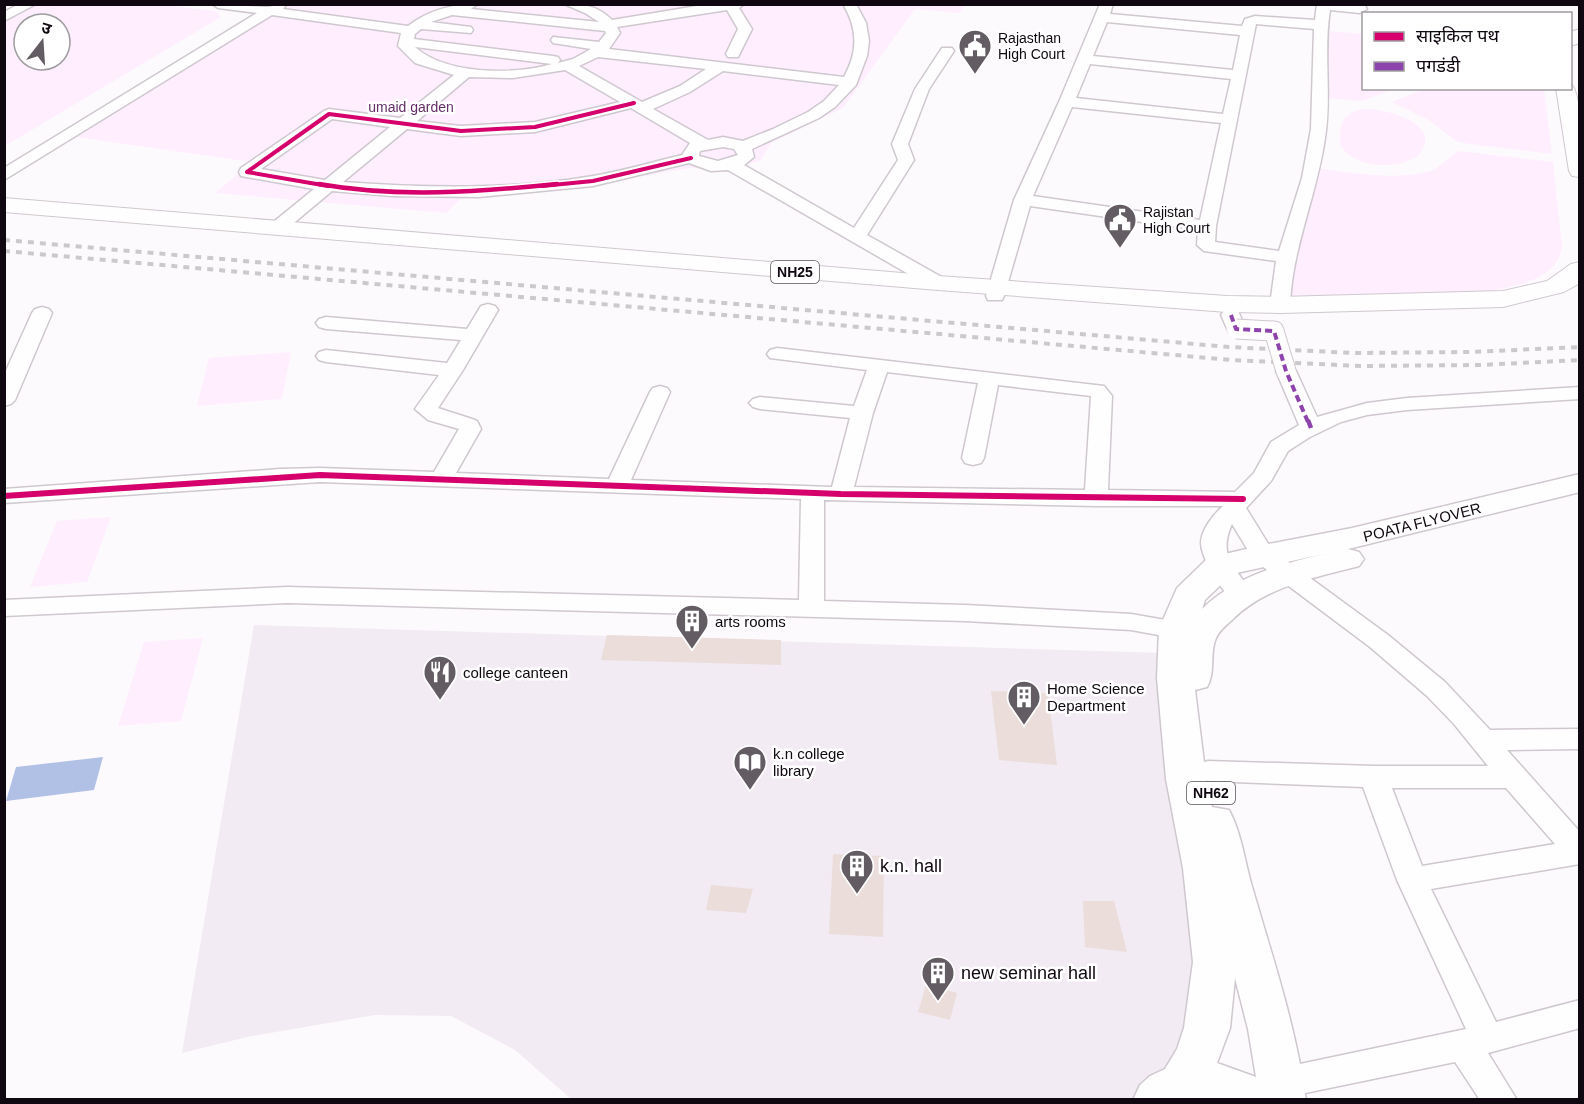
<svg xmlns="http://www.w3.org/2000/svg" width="1584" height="1104" font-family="Arial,'Noto Sans Devanagari',sans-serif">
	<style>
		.built { fill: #f3ebf3 }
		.green { fill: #feeefe; fill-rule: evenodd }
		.water { fill: #b1c1e5 }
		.building { fill: #eaddda }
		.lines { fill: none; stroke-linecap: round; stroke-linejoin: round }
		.minor-casing { stroke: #cfc8cf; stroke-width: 3 }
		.major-casing { stroke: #cfc8cf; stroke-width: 2 }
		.highway-casing { stroke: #cfc8cf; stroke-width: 3 }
		.minor { fill: #fffeff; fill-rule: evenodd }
		.major { fill: #fffeff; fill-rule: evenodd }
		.highway { fill: #fffeff; fill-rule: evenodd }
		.rail { stroke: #cbcacb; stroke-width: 4; stroke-dasharray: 6 6; stroke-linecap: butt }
		.minor-bridge-casing { stroke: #cfc8cf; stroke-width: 21; stroke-linecap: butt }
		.minor-bridge { stroke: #fffeff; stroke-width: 19 }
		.quiet-far1 { stroke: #8e44ad; stroke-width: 4; stroke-dasharray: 7 4; stroke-linecap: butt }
		.quiet { stroke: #8e44ad; stroke-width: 4.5; stroke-dasharray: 9 4.5; stroke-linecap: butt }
		.cycleway-far2-casing { stroke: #fff; stroke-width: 6 }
		.cycleway-far1-casing { stroke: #fff; stroke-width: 8 }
		.cycleway-casing { stroke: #fff; stroke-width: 10 }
		.cycleway-far2 { stroke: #d6006c; stroke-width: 4 }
		.cycleway-far1 { stroke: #d6006c; stroke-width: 4.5 }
		.cycleway { stroke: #d6006c; stroke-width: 6 }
		.labels { text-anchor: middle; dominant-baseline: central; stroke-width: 5; stroke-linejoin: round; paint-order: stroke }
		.far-poi-label { font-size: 14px; fill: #100810; stroke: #fff; text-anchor: start }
		.far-park-label { font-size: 14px; fill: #622e65; stroke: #fff }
		.shield { fill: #fff; stroke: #585258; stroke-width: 1.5 }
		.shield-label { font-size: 14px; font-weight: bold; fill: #100810 }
		.street-label { font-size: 15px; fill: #100810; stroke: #fff }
		.poi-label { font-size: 15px; fill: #100810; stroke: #fff; text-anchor: start }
		.near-poi-label { font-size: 18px; fill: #100810; stroke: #fff; text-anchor: start }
	</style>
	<rect width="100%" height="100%" fill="#fdfafd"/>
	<path class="built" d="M254 625 1164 653 1204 962 1177 1057 1153 1099H571L515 1050 451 1016 375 1015 247 1037 182 1053Z"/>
	<path class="green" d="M36 4 164 5 216 11 221 17 5 146V20ZM24 24H60V60H24Z
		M290 5H965L960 13 915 9 843 108 771 143 761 160 731 170 689 168 582 187 467 193 446 213 215 193 252 162 76 137Z
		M1330 31 1363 34 1364 88 1393 89 1363 101 1323 98Z
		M1424 89H1544L1552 154 1463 143 1456 141 1430 121 1392 102Z
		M1370 109C1391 111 1443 124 1419 155 1401 170 1354 169 1341 146 1339 141 1340 137 1340 132 1342 114 1354 109 1370 109Z
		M1460 151 1553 162 1562 247C1557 282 1511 287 1482 292L1284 296 1317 168C1352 173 1395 181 1430 171 1443 167 1448 155 1460 151Z
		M291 352 282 399 197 406 209 358Z
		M111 517 87 582 30 587 57 521Z
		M203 638 181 721 118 726 144 642Z"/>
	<path class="water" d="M103 757 94 790 6 801 16 767Z"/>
	<path class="building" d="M607 635 781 640V665L601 660Z
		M991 691 1048 693 1057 765 999 760Z
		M833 854 884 856 883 937 829 934Z
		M711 885 753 889 746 913 706 910Z
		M1083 901H1114L1127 952 1085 947Z
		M926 985 957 993 950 1020 918 1012Z"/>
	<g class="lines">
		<g class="minor-casing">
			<path id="minor" d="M19 4H36L4 21V12Z
				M212 4 267 7 287 4 283 9 408 26C429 10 452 4 478 4L471 9 599 22 585 13 564 4C583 4 597 5 612 20L709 4H744L739 8 752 29 738 57H728L726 54 738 29 727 10 617 27 620 33 609 49 844 77C858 52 858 29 843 4H856L866 23 869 41 867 56 856 85 835 107 819 118 752 149 754 157 744 165 854 228 898 160 892 144 915 89 942 48H952L954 51 929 89 908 144 914 160 867 235 945 279 947 283 945 287H931L728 170 711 171 689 163 593 186 479 197 393 196 332 191 283 232H271L268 228 271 224 314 189 241 176 239 172 241 168 324 111 329 109 400 118 454 75 415 63 398 46 401 33 272 15 4 180V168L257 13 218 8ZM452 15 605 31 606 33 599 42 553 37 551 40 553 43 591 49 573 59 558 63 560 60 558 57 553 56 414 39 415 34 421 29 471 33 473 30 471 27 431 22ZM415 47 552 64C514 75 446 75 415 47ZM598 57 706 69 680 86 642 102 579 66ZM565 70 620 102 535 122 461 126 417 121 469 77 513 78ZM723 71 839 85 824 101 808 112 773 129 743 141 723 137 708 140 653 109 690 92ZM631 108 690 143 682 155C653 162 623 171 593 176 511 190 426 188 343 182L407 129 461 136 535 132ZM332 119 390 127 325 180 261 169ZM723 147 734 149 738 155 718 161 699 156 700 151Z
				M1100 4H1113L1110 14 1242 26 1245 19 1255 16 1315 20 1317 4 1365 6 1367 9 1360 13 1330 10C1323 53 1332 96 1325 138 1317 195 1292 248 1290 305L1287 309H1273L1270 305 1276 261 1204 251 1197 245 1198 230 1030 206 1004 296 1002 300H988L986 296 1014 200 1059 102ZM1107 22 1240 35 1233 70 1093 56ZM1256 24 1314 29 1311 129 1302 178 1279 251 1215 242 1216 226ZM1090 64 1231 79 1223 114 1076 98ZM1072 107 1221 123 1200 220 1033 196Z
				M488 304 495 306 498 310 463 370 438 408 472 419 477 421 481 429 456 473 609 479 650 392 653 388 660 386 667 388 670 392 631 480 832 487 850 418 760 409 753 407 749 403 753 399 760 397 854 406 867 370 770 358 767 354 770 350 777 348 1104 386 1112 396 1108 490 1235 492 1254 473 1271 442 1299 425 1276 371 1279 367H1293L1296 371 1317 417 1367 403 1407 398 1580 387V399L1407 410 1367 415 1341 422 1310 437 1288 451 1271 481 1246 508 1272 550 1388 635 1445 682 1490 730 1580 729V749L1507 750 1580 832V864L1431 889 1496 1022 1580 1000V1028L1488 1053 1517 1100H1480L1455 1062 1281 1098 1269 1094 1264 1083 1269 1072 1281 1068 1466 1029 1397 880 1363 787 1208 781 1198 778 1194 771 1198 764 1208 761 1374 766H1488L1454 724 1427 696 1370 647 1254 560 1232 524C1217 557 1236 567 1252 593L1249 599C1243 600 1236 602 1231 598 1220 589 1201 557 1201 543 1201 530 1214 514 1223 506H1096L824 500V601L965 605 1131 614 1200 626 1204 632 1200 638 1191 641 1131 630 965 621 287 603 4 616V600L287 587 799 600 801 499 320 482 4 503V489L280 469 320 468 434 472 459 429 428 420 415 409 439 375 326 362 319 360 316 356 319 352 326 350 447 363 461 340 326 329 319 327 316 323 319 319 326 317 467 329 481 306ZM887 372 978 383 962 458 965 463 973 465 981 463 984 458 998 385 1091 396 1085 490 854 487 873 413ZM1392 788H1506L1555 844 1422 866Z
				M42 307 49 309 52 313 15 400 11 404 4 406V375L32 313 35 309Z
				M1231 309 1238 311 1246 329 1243 333H1229L1221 315 1224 311Z"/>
		</g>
		<g class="major-casing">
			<path id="major" d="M1580 29V43L1570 46V32Z
				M1570 83C1584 93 1580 159 1580 177L1572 176 1569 171 1556 88H1570Z
				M4 198 938 276 1227 296 1280 297 1503 291 1547 281 1571 264 1580 262V283L1564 292 1503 307 1280 313 1227 312 938 290 4 212Z"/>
		</g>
		<g class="highway-casing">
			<path id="highway" d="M1580 474V492L1348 549 1359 552 1364 559 1359 566C1314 578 1266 586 1232 620 1226 625 1219 631 1216 638 1209 654 1216 672 1207 687L1195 690 1206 779 1212 807 1229 810C1242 834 1245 864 1253 890 1273 959 1296 1027 1306 1100H1133L1140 1085 1150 1076 1165 1069 1177 1049 1184 1028 1193 962 1183 868 1166 779 1157 678 1159 629 1177 588 1208 558 1263 545 1352 528ZM1328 553C1282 564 1237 575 1202 609L1205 600 1232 574ZM1235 978 1248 1029 1256 1077 1217 1063 1230 1028Z"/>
		</g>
		<use href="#minor" class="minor"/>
		<use href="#major" class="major"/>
		<use href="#highway" class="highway"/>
		<path class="rail" d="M4 240 1229 347 1354 353 1471 352 1580 347
			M4 251 1231 360 1361 366 1480 365 1580 360"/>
		<g class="minor-bridge-casing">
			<path id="minor-bridge" d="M1236 329 1274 331 1286 371"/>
		</g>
		<use href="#minor-bridge" class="minor-bridge"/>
		<path class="quiet-far1" d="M1231 315 1236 329 1274 331 1286 371 1308 422"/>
		<path class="quiet" d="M1308 420 1311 428"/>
		<g class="cycleway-far2-casing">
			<path id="cycleway-far2" d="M328 186 247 172 329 114 461 131 535 127 634 103
				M542 186 593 181 691 158"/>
		</g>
		<g class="cycleway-far1-casing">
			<path id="cycleway-far1" d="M319 184C397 198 479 192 557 184"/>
		</g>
		<g class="cycleway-casing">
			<path id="cycleway" d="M4 496 320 475 841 494 1243 499"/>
		</g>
		<use href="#cycleway-far2" class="cycleway-far2"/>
		<use href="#cycleway-far1" class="cycleway-far1"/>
		<use href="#cycleway" class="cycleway"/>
	</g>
	<defs>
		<g id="civic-pin" transform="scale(1.725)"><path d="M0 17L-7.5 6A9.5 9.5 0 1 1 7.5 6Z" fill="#635d63" stroke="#fff"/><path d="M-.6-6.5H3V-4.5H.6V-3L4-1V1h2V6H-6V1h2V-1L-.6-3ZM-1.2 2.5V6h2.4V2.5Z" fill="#fff"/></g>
		<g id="building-pin" transform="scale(1.725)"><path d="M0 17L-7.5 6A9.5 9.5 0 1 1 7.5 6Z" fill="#635d63" stroke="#fff"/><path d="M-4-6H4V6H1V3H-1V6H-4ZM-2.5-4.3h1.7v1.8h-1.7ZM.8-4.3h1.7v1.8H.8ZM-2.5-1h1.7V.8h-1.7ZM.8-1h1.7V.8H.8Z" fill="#fff"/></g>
		<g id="restaurant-pin" transform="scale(1.725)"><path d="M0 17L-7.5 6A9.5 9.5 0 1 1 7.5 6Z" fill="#635d63" stroke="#fff"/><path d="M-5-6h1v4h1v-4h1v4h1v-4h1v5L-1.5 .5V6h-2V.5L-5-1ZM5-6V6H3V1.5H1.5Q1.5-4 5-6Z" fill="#fff"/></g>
		<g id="library-pin" transform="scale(1.725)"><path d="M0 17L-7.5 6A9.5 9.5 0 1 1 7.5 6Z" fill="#635d63" stroke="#fff"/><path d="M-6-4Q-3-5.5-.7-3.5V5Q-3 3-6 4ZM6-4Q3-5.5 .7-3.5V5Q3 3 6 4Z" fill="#fff"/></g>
	</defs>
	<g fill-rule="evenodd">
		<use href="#civic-pin" x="975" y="46"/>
		<use href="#civic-pin" x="1120" y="220"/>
		<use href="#building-pin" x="692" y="621"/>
		<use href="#restaurant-pin" x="440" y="672"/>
		<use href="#building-pin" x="1024" y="697"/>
		<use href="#library-pin" x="750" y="762"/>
		<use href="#building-pin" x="857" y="866"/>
		<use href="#building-pin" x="938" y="973"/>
	</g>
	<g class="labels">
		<g class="far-poi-label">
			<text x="998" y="38">Rajasthan<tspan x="998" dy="16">High Court</tspan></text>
			<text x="1143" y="212">Rajistan<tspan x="1143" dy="16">High Court</tspan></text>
		</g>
		<g class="far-park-label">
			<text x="411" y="107">umaid garden</text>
		</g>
		<g class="shield">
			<rect x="771" y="261" width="48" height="22" rx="4.5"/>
			<rect x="1187" y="782" width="48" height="22" rx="4.5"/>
		</g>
		<g class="shield-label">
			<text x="795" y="272">NH25</text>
			<text x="1211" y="793">NH62</text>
		</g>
		<g class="street-label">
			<text transform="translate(1422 522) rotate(-14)">POATA FLYOVER</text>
		</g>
		<g class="poi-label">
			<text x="715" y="621">arts rooms</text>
			<text x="463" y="672">college canteen</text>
			<text x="1047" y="688">Home Science<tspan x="1047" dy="17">Department</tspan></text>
			<text x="773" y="753">k.n college<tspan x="773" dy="17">library</tspan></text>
		</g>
		<g class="near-poi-label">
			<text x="880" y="866">k.n. hall</text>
			<text x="961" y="973">new seminar hall</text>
		</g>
	</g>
	<rect width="1584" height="1104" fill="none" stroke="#100810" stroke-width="12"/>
	<rect x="1362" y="12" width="210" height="78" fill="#ffffff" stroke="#9f9c9f" stroke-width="1.5"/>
	<rect x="1374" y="32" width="30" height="9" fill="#d6006c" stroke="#9f9c9f" stroke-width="1.5"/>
	<text x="1416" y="42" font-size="18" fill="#100810">साइकिल पथ</text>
	<rect x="1374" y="62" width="30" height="9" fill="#8e44ad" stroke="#9f9c9f" stroke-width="1.5"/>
	<text x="1416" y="72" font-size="18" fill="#100810">पगडंडी</text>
	<g transform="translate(42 42) rotate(17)"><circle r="28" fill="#ffffff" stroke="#9f9c9f" stroke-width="1.5"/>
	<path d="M0-4.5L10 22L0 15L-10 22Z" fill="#635d63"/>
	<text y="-9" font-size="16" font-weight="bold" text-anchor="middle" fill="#100810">उ</text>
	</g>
</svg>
